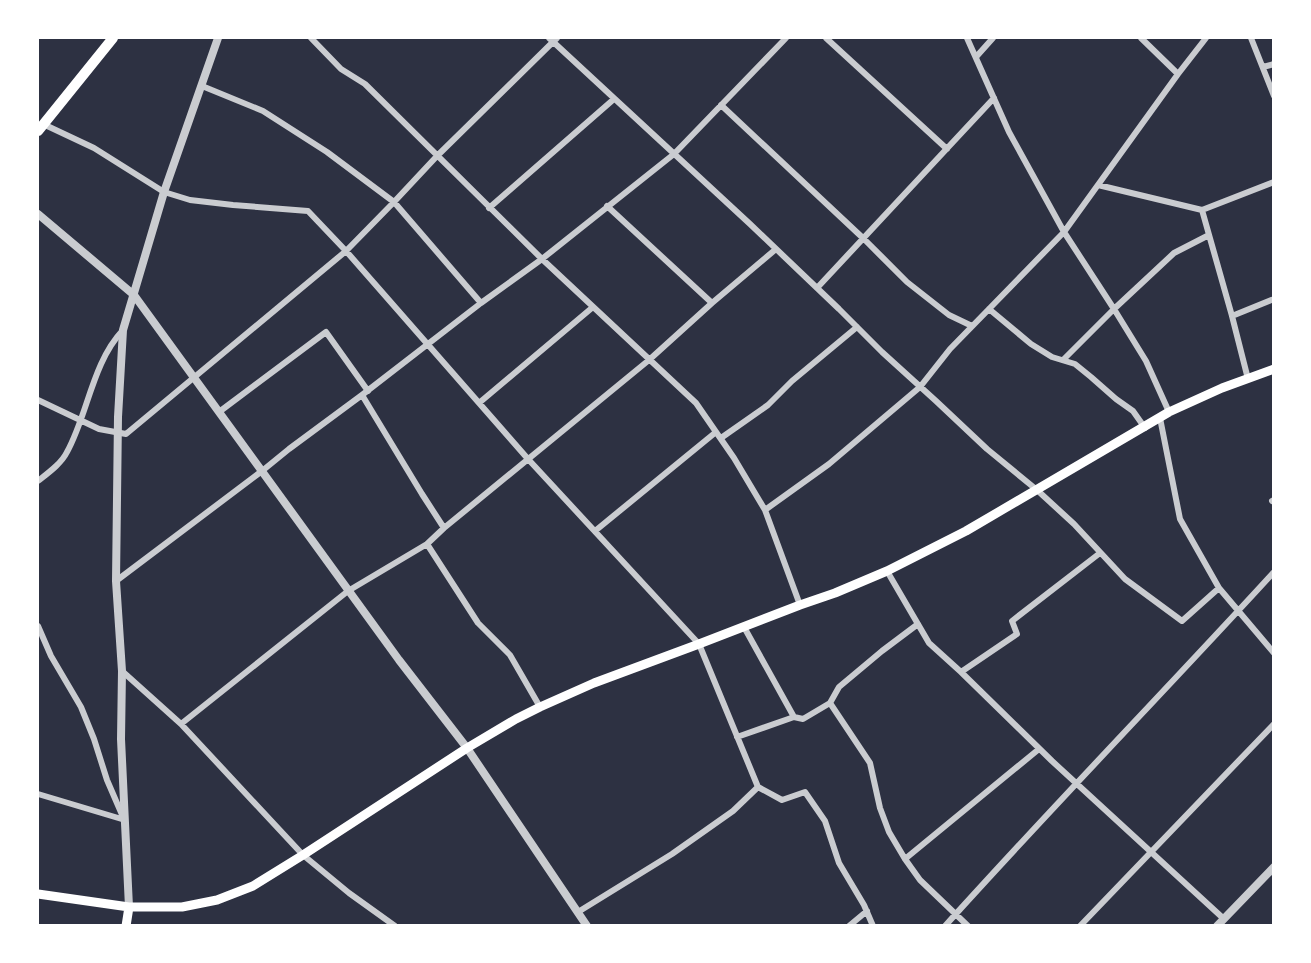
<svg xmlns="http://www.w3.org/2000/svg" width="1311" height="963" font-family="Commissioner,sans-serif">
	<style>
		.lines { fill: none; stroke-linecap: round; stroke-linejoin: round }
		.minor { stroke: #caccd0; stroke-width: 6 }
		.tertiary { stroke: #caccd0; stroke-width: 8 }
		.secondary { stroke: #fff; stroke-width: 9 }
		.primary { stroke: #fff; stroke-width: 10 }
	</style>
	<rect width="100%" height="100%" fill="#2d3142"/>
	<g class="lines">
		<path class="minor" d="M311 38 341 69 365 84 542 259 696 403 734 458 765 510 800 605
			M549 38 750 224 839 309 882 352 936 401 987 449 1037 490 1074 524 1125 579 1182 621 1219 588
			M826 38 947 149
			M967 38 1009 132 1064 232 1114 309 1146 361 1169 412
			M1141 38 1178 74 1206 38
			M1251 38 1274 96
			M976 57 993 38
			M1263 67 1274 64
			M202 86 263 111 327 152 394 202 481 303
			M721 105 864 239 907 282 949 315 972 326
			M43 124 94 148 164 192 190 200 233 205 308 211 346 251 528 459 699 644 758 787 782 800 805 792 825 821 839 863 864 905 873 926
			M1098 185 1202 210 1274 182
			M607 206 712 303
			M489 208 614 99
			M1202 210 1232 316 1248 379
			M817 288 994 98
			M989 309 1031 344 1052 357 1075 364 1091 377 1116 399 1133 411 1145 428
			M1232 316 1274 299
			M1063 360 1114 309 1174 253 1209 235
			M362 395 422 494 444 528
			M38 400 99 429 126 434 346 251 394 202 437 156 557 38
			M479 403 593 307
			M219 412 326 332 368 391
			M1160 418 1180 519 1219 588 1274 653
			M721 438 768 405 792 381 857 327
			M38 481C48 473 61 464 67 452 88 414 92 363 123 330
			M1272 501 1274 500
			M765 510 829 464 920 387 950 349 1064 232 1178 74
			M595 531 716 432
			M427 544 478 623 510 655 540 707
			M887 571 929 643 961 672 1052 761 1224 919
			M116 581 262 471 289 449 362 395 481 303 542 259 674 154 786 38
			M38 626 51 656 81 707 94 739 107 780 123 817
			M744 627 794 717
			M122 671 181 724 303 855 349 893 395 926
			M961 672 1017 634 1012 621 1100 553
			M830 703 870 763 880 808 889 832 905 859 920 880 968 926
			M181 724 348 591 427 544 444 528 649 360 712 303 776 249
			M737 737 794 717 803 719 830 703 839 687 882 651 918 624
			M38 794 125 820
			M905 859 1039 749
			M578 912 672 854 733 811 758 787
			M849 926 867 911
			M945 926C1053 806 1165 691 1274 572
			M1080 926 1274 724"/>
		<path class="tertiary" d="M38 214 134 295 399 660 467 748 587 926
			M129 907 121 739 122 671 116 581 118 417 123 330 164 192 218 38
			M1217 926 1274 867"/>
		<path class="secondary" d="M38 894 129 907H182L217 900 253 886 303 855 467 748 516 719 540 707 594 683 699 644 800 605 835 593 887 571 966 531 1169 412 1222 388 1274 369
			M126 926 129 907"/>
		<path class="primary" d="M38 131 113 38"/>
	</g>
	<rect width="1311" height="963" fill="none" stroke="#ffffff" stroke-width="78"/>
</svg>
